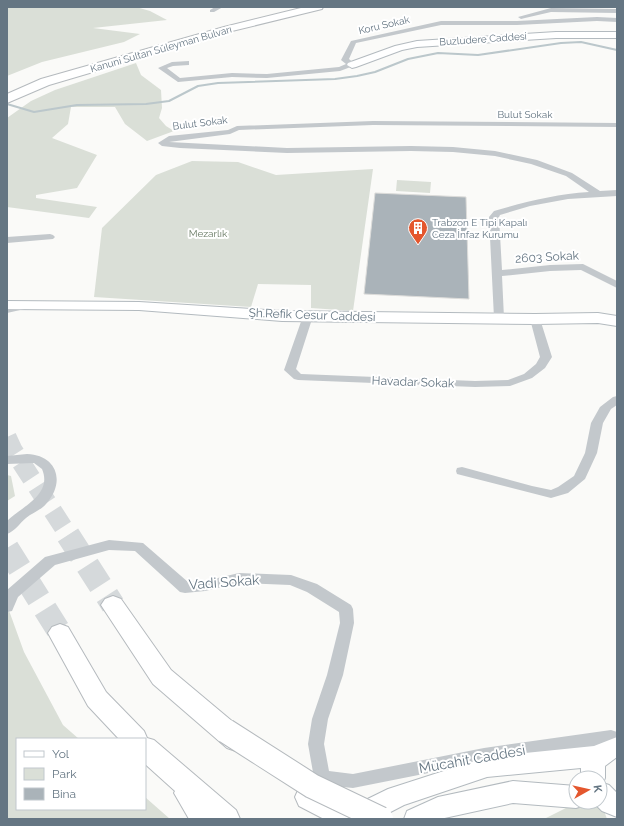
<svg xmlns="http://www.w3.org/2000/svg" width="624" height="826" font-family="Raleway,sans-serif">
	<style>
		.green { fill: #dadfd7 }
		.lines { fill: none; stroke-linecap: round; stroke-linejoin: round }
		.stream { stroke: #bbc7cb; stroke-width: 2 }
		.building { fill: #aab3b9; stroke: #dcdcda }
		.primary-tunnel-far1 { stroke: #d5d9db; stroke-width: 19; stroke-dasharray: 19 10; stroke-linecap: butt }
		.primary-tunnel { stroke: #d5d9db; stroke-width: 24; stroke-dasharray: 24 12; stroke-linecap: butt }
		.secondary-casing { stroke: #b3babf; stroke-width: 2 }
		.primary-casing { stroke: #b5babe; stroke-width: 2 }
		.street { fill: #c3c8cc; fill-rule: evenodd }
		.secondary { fill: #fff; fill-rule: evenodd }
		.primary { fill: #fff; fill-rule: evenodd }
		.primary-bridge-casing { stroke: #b5babe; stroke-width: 26; stroke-linecap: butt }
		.primary-bridge { stroke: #fff; stroke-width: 24 }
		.labels { text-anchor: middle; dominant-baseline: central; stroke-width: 4; stroke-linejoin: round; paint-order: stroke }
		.far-street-label { font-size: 10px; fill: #657683; stroke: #fff }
		.far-poi-label { font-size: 10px; fill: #657683; stroke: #fff; text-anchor: start }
		.far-park-label { font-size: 10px; fill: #687a64; stroke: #fff }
		.street-label { font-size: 12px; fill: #657683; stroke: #fff }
		.near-street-label { font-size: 14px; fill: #657683; stroke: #fff }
	</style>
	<rect width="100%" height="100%" fill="#fafaf8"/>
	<path class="green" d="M7 7H136L150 11 167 20 93 28 140 34 124 42 42 62 7 76Z
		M136 63 141 75 161 90 162 108 159 118 166 126 174 131 147 141 125 124 115 107H71L68 124 52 138 97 155 77 188 36 195V198L97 207 89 218 7 207V118L31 101 55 90Z
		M192 161 238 162 276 175 373 169 353 311 311 308V285L258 284 251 307 94 297 102 228 156 175Z
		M397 180 431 182 430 193 396 191Z
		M7 475 11 476 15 496 7 501Z
		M7 605 24 652 63 725 79 739H17V809H145V797L170 819H7Z
		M602 805 607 819H544L568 807Z"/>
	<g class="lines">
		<path class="stream" d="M7 104 34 112 77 105 146 104 169 101 198 86 218 83 335 79 357 76 375 72 408 59 438 53 478 55 561 43 581 42 617 50"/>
	</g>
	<path class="building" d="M375 193 466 197 469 299 364 294Z"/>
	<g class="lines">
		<path class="primary-tunnel-far1" d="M7 437 13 450 69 536"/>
		<path class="primary-tunnel" d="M68 535 113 605
			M7 548 60 633"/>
		<g class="secondary-casing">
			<path id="secondary" d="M556 32H617V38H556L417 47 402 50 356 67 352 68 347 65 348 63 395 46 417 41Z
				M7 301 139 302 282 311 535 314 598 313 617 316V326L598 323 535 324 282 321 139 310 7 309Z
				M617 737V757L605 766V778L603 783 609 785 617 793V817L602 811 593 802H600V778H581V768L487 777 404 805 377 819H340L343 811 388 789 487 757 594 746Z
				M513 781 576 786V802H586L585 805 576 808 513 803 440 819H404L407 811 438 797Z"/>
		</g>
		<g class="primary-casing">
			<path id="primary" d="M305 7H323L322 9 232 31 49 85 7 103V94L41 79 224 27Z
				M113 596 121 599 171 670 245 732 249 740 245 748 236 751 227 748 153 684 101 605 105 599Z
				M60 624 68 627 106 692 144 731 147 738 154 740 236 810 240 819H189L174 793 175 791 145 764V739H119L88 706 48 633 52 627Z
				M309 785 360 810 364 819H324L299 806 295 797 299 788Z"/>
		</g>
		<path class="street" d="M215 7H223L214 12H210V10Z
			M551 8 617 9V13L551 12 525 18 521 19 518 17Z
			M597 17 617 18V22L597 21 517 25H441L356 43 349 59 356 65 340 71 267 78 232 77 178 82 158 68 172 62 189 61V65L173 66 167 68 180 78 232 73 267 74 339 67 346 64 341 60 351 41 441 21H517Z
			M373 121 617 123V127L373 125 239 130 230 134 169 142 287 148 411 146 453 147 495 151 537 160 572 173 600 191 617 190V196L568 199 530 206 500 215 499 217 502 270 550 265 583 264 617 281V288L581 270 550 271 502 276 504 318 499 321 494 318 489 217 494 211C525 202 556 194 589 192L566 176 531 164 495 156 453 152 411 151 287 153 180 148 162 146 158 143 169 136 228 130 237 126Z
			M50 234 53 235 55 237 53 239 7 243V237Z
			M25 303 30 306 29 308 7 313V307Z
			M308 313 313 316 296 369 301 374 475 381 508 380 524 374 536 364 540 357 530 319 535 316 540 319 552 357 545 368 532 378 510 386 475 387 298 380 294 379 284 370 303 316Z
			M617 396V405L611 409 603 423 597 453 585 479 568 493 551 498 457 474 456 471 457 468 462 467 532 486 551 490 558 487 574 476 585 453 591 423 600 407 613 397Z
			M27 454C57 455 66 482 46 504 41 510 32 513 26 518 19 524 15 531 7 534V521C21 507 53 495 42 469L34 463 7 464V456Z
			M109 540 143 543 188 582 205 581 239 573 291 575 317 584 351 605 353 609 354 623 343 675 328 719 324 744 329 771 353 774 484 748 611 730 617 732V754L611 752 607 745 484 762 353 788 322 785 316 783 314 778 308 744 312 719 327 675 340 623 339 612 307 592 290 585 239 583 205 591 185 593 180 592 135 551 109 550 55 565 18 597 12 611 7 612V590L45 557Z"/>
		<use href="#secondary" class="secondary"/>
		<use href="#primary" class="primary"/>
		<g class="primary-bridge-casing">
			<path id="primary-bridge" d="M226 731 312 786 381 819"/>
		</g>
		<use href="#primary-bridge" class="primary-bridge"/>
	</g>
	<defs>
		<g id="building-pin" transform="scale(1)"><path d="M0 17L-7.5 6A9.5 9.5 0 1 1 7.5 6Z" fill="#e4572e" stroke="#fff"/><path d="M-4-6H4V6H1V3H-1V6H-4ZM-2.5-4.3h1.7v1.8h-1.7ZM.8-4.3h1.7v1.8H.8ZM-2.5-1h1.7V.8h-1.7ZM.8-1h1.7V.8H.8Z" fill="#fff"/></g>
	</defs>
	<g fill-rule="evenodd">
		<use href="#building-pin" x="418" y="228"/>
	</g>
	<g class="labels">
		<g class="far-street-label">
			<text transform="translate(384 25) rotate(-13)">Koru Sokak</text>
			<text transform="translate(483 39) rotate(-4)">Buzludere Caddesi</text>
			<text transform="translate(161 49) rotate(-16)">Kanuni Sultan Süleyman Bulvarı</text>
			<text x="525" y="114">Bulut Sokak</text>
			<text transform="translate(200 123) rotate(-7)">Bulut Sokak</text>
		</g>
		<g class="far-poi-label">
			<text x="432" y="222">Trabzon E Tipi Kapalı<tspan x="432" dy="12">Ceza İnfaz Kurumu</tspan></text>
		</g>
		<g class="far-park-label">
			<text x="208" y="233">Mezarlık</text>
		</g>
		<g class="street-label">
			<text transform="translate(547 257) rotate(-3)">2603 Sokak</text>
			<text transform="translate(312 315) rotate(2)">Şh.Refik Cesur Caddesi</text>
			<text transform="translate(413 382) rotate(2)">Havadar Sokak</text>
		</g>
		<g class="near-street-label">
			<text transform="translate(224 582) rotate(-4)">Vadi Sokak</text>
			<text transform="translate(472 759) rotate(-10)">Mücahit Caddesi</text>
		</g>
	</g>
	<rect width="624" height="826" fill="none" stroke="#657683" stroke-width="16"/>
	<rect x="16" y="738" width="130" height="72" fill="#ffffff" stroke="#c1c8cd"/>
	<rect x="24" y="751" width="20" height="6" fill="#ffffff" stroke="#c1c8cd"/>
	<text x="52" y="758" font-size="12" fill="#657683">Yol</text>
	<rect x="24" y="768" width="20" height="12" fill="#dadfd7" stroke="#c1c8cd"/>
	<text x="52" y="778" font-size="12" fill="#657683">Park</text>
	<rect x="24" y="788" width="20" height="12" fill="#aab3b9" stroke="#c1c8cd"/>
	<text x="52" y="798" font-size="12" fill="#657683">Bina</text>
	<g transform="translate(588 790) rotate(82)"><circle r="19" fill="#ffffff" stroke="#c1c8cd"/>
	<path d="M0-3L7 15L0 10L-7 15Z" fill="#e4572e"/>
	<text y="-6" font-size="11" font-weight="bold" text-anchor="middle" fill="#657683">K</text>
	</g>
</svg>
